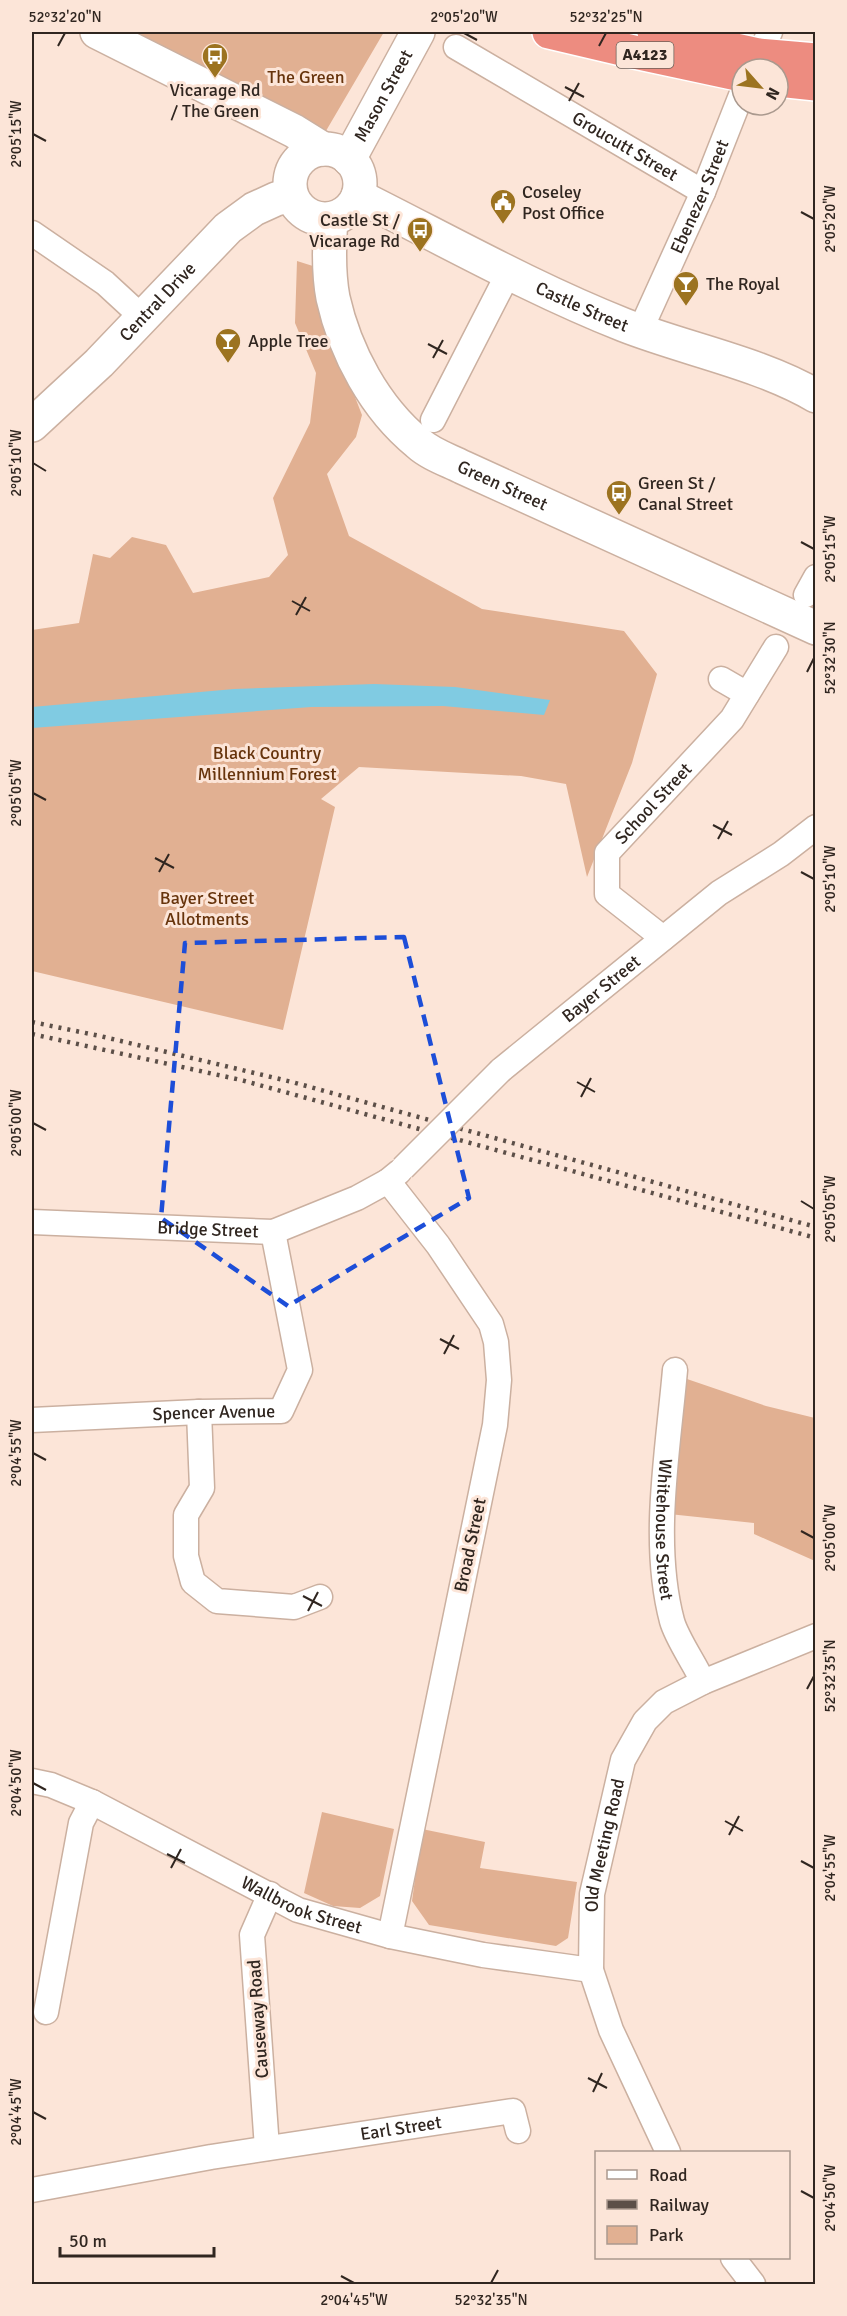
<svg xmlns="http://www.w3.org/2000/svg" width="847" height="2316" font-family="Signika,sans-serif">
	<style>
		.green { fill: #e1b092 }
		.water { fill: #80cbe2 }
		.lines { fill: none; stroke-linecap: round; stroke-linejoin: round }
		.street-casing { stroke: #cbb0a0; stroke-width: 27 }
		.secondary-casing { stroke: #cbb0a0; stroke-width: 36 }
		.highway-casing { stroke: #fff; stroke-width: 36 }
		.street { stroke: #fff; stroke-width: 24 }
		.secondary { stroke: #fff; stroke-width: 33 }
		.highway { stroke: #ed8c80; stroke-width: 33 }
		.rail { stroke: #5c4f48; stroke-width: 4.5; stroke-dasharray: 3 6; stroke-linecap: butt }
		.street-bridge-casing { stroke: #cbb0a0; stroke-width: 27; stroke-linecap: butt }
		.street-bridge { stroke: #fff; stroke-width: 24 }
		.marked { fill: none; stroke: #1d4ed8; stroke-width: 4.5; stroke-dasharray: 12 8; stroke-linejoin: round }
		.ticks { fill: none; stroke: #302620; stroke-width: 2 }
		.labels { text-anchor: middle; dominant-baseline: central; stroke-width: 6; stroke-linejoin: round; paint-order: stroke }
		.shield { fill: #fce5d8; stroke: #6d5f57; stroke-width: 1.5 }
		.shield-label { font-size: 16px; font-weight: bold; fill: #302620 }
		.park-label { font-size: 18px; fill: #67340c; stroke: #fce5d8 }
		.poi-label { font-size: 18px; fill: #302620; stroke: #fce5d8; text-anchor: start }
		.street-label { font-size: 18px; fill: #302620; stroke: #fce5d8 }
		.neatline { fill: none; stroke: #302620; stroke-width: 2 }
		.ticks-label { font-size: 15px; text-anchor: middle; fill: #302620 }
	</style>
	<rect width="100%" height="100%" fill="#fce5d8"/>
	<path class="green" d="M123 32H384L323 136Z
		M297 261 316 267 320 307 362 415 356 437 327 474 349 536 482 609 624 631 657 674 632 763 587 877 566 784 521 776 359 767 321 799 335 807 283 1030 32 971V630L79 623 93 554 110 558 132 537 166 545 193 593 269 577 288 555 273 498 310 423 316 373 295 323Z
		M687 1379 766 1406 815 1418V1561L754 1534V1523L669 1514Z
		M322 1812 394 1829 380 1896 360 1908 333 1906 304 1893Z
		M422 1829 485 1842 480 1868 577 1882 568 1938 556 1946 429 1925 412 1901Z"/>
	<path class="water" d="M374 684 455 687 550 700 544 715 443 706 311 707 32 728V707L234 689Z"/>
	<g class="lines">
		<g class="street-casing">
			<g id="street">
				<path id="s1" d="M456 47 703 192"/>
				<path d="M759 55 770 32"/>
				<path d="M32 233 105 283 143 318"/>
				<path id="s2" d="M640 331 703 192 742 93"/>
				<path d="M433 420 509 272"/>
				<path d="M806 595 816 577"/>
				<path d="M721 679 747 694"/>
				<path id="s3" d="M663 938 607 894V853L732 719 776 647"/>
				<path id="s4" d="M501 1070 719 893 781 854 816 827"/>
				<path d="M388 1181 438 1245 491 1324 496 1342 499 1380 495 1425 390 1936"/>
				<path id="s5" d="M32 1222 273 1232 357 1198 388 1181 399 1172"/>
				<path id="s6" d="M675 1370C668 1451 651 1542 672 1621 677 1639 695 1664 703 1682"/>
				<path d="M199 1412 202 1488 186 1515V1556L193 1582 217 1601 294 1607 320 1597"/>
				<path id="s7" d="M32 1420 199 1412 281 1411 300 1370 273 1232"/>
				<path id="s8" d="M32 1781 51 1785 92 1802 298 1910 390 1936 483 1955 591 1970"/>
				<path d="M46 2012 81 1823 92 1802"/>
				<path d="M267 2148 252 1935 270 1894"/>
				<path id="s9" d="M668 2152 611 2030 591 1970 592 1894 623 1760 645 1721 664 1702 703 1682 816 1636"/>
				<path id="s10" d="M32 2190 211 2157 513 2111 518 2131"/>
				<path d="M733 2258 753 2284"/>
			</g>
		</g>
		<g class="secondary-casing">
			<g id="secondary">
				<path d="M97 32 294 131 323 149"/>
				<circle cx="325" cy="184" r="35"/>
				<path id="s11" d="M349 159 418 32"/>
				<path id="s12" d="M358 196C446 240 533 289 624 325 685 349 760 363 816 396"/>
				<path id="s13" d="M331 219C329 245 328 272 333 298 345 352 375 408 418 443 430 454 448 460 462 467L816 628"/>
				<path id="s14" d="M32 425 99 363 228 228 254 209 276 199 291 195"/>
			</g>
		</g>
		<g class="highway-casing">
			<path id="highway" d="M549 32 634 52 742 75
				M654 32 759 55 816 60
				M778 80 816 84"/>
		</g>
		<use href="#street" class="street"/>
		<use href="#secondary" class="secondary"/>
		<use href="#highway" class="highway"/>
		<path class="rail" d="M32 1022 100 1036 292 1082 816 1227
			M32 1034 241 1080 816 1238"/>
		<g class="street-bridge-casing">
			<path id="street-bridge" d="M403 1168 501 1070"/>
		</g>
		<use href="#street-bridge" class="street-bridge"/>
	</g>
	<path class="marked" d="M404 937 469 1198 288 1306 161 1218 185 943Z"/>
	<path class="ticks" d="M464 33 477 40M58 46 65 33M599 46 606 33M565 87 584 97M569 101 579 83M33 134 46 141M801 212 814 219M428 344 447 354M433 358 443 340M33 463 46 471M801 542 814 549M292 601 310 611M296 615 306 597M807 672 814 658M33 793 46 800M713 825 732 835M718 839 728 821M155 858 174 868M159 872 169 854M801 872 814 879M577 1082 595 1092M581 1097 591 1078M33 1123 46 1130M801 1201 814 1209M440 1339 459 1349M444 1354 454 1335M33 1453 46 1460M801 1531 814 1538M303 1596 322 1606M308 1611 318 1592M807 1689 814 1676M33 1783 46 1790M725 1821 743 1831M729 1835 739 1816M167 1854 185 1863M801 1861 814 1868M171 1868 181 1849M588 2078 607 2088M593 2092 602 2073M33 2112 46 2119M801 2191 814 2198M341 2276 354 2283M491 2283 498 2270"/>
	<defs>
		<g id="bus-pin" transform="scale(1.35)"><path d="M0 17L-7.5 6A9.5 9.5 0 1 1 7.5 6Z" fill="#9c7320" stroke="#fce5d8"/><path d="M-5-6H5V4H4V6H2V4H-2V6H-4V4H-5ZM-3.5-4V0h7V-4ZM-3.5 1.2v1.5H-2V1.2ZM2 1.2v1.5H3.5V1.2Z" fill="#fff"/></g>
		<g id="civic-pin" transform="scale(1.35)"><path d="M0 17L-7.5 6A9.5 9.5 0 1 1 7.5 6Z" fill="#9c7320" stroke="#fce5d8"/><path d="M-.6-6.5H3V-4.5H.6V-3L4-1V1h2V6H-6V1h2V-1L-.6-3ZM-1.2 2.5V6h2.4V2.5Z" fill="#fff"/></g>
		<g id="bar-pin" transform="scale(1.35)"><path d="M0 17L-7.5 6A9.5 9.5 0 1 1 7.5 6Z" fill="#9c7320" stroke="#fce5d8"/><path d="M-6-5H6L.8 .8V4.5H3.5V6h-7V4.5H-.8V.8Z" fill="#fff"/></g>
	</defs>
	<g fill-rule="evenodd">
		<use href="#bus-pin" x="215" y="56"/>
		<use href="#civic-pin" x="503" y="202"/>
		<use href="#bus-pin" x="420" y="230"/>
		<use href="#bar-pin" x="686" y="284"/>
		<use href="#bar-pin" x="228" y="341"/>
		<use href="#bus-pin" x="619" y="493"/>
	</g>
	<g class="labels">
		<rect class="shield" x="616.5" y="42" width="57" height="26" rx="4.5"/>
		<g class="shield-label">
			<text x="645" y="55">A4123</text>
		</g>
		<g class="park-label">
			<text x="306" y="77">The Green</text>
			<text x="267" y="753">Black Country<tspan x="267" dy="21">Millennium Forest</tspan></text>
			<text x="207" y="898">Bayer Street<tspan x="207" dy="21">Allotments</tspan></text>
		</g>
		<g class="poi-label">
			<text x="215" y="90" text-anchor="middle">Vicarage Rd<tspan x="215" dy="21">/ The Green</tspan></text>
			<text x="522" y="192">Coseley<tspan x="522" dy="21">Post Office</tspan></text>
			<text x="400" y="220" text-anchor="end">Castle St /<tspan x="400" dy="21">Vicarage Rd</tspan></text>
			<text x="706" y="284">The Royal</text>
			<text x="248" y="341">Apple Tree</text>
			<text x="638" y="483">Green St /<tspan x="638" dy="21">Canal Street</tspan></text>
		</g>
		<g class="street-label">
			<text stroke="none"><textPath href="#s11" startOffset="72">Mason Street</textPath></text>
			<text stroke="none"><textPath href="#s1" startOffset="196">Groucutt Street</textPath></text>
			<text stroke="none"><textPath href="#s2" startOffset="147">Ebenezer Street</textPath></text>
			<text stroke="none"><textPath href="#s14" startOffset="176">Central Drive</textPath></text>
			<text stroke="none"><textPath href="#s12" startOffset="250">Castle Street</textPath></text>
			<text stroke="none"><textPath href="#s13" startOffset="345">Green Street</textPath></text>
			<text stroke="none"><textPath href="#s3" startOffset="180">School Street</textPath></text>
			<text stroke="none"><textPath href="#s4" startOffset="129">Bayer Street</textPath></text>
			<text stroke="none"><textPath href="#s5" startOffset="176">Bridge Street</textPath></text>
			<text stroke="none"><textPath href="#s7" startOffset="182">Spencer Avenue</textPath></text>
			<text stroke="none"><textPath href="#s6" startOffset="160">Whitehouse Street</textPath></text>
			<text transform="translate(470 1545) rotate(-78)">Broad Street</text>
			<text stroke="none"><textPath href="#s9" startOffset="324">Old Meeting Road</textPath></text>
			<text stroke="none"><textPath href="#s8" startOffset="298">Wallbrook Street</textPath></text>
			<text transform="translate(258 2019) rotate(-94)">Causeway Road</text>
			<text stroke="none"><textPath href="#s10" startOffset="374">Earl Street</textPath></text>
		</g>
	</g>
	<rect width="847" height="2316" fill="none" stroke="#fce5d8" stroke-width="66"/>
	<rect x="595" y="2151" width="195" height="108" fill="#fce5d8" stroke="#aa998e" stroke-width="1.5"/>
	<rect x="607" y="2170" width="30" height="9" fill="#ffffff" stroke="#aa998e" stroke-width="1.5"/>
	<text x="649" y="2181" font-size="18" fill="#302620">Road</text>
	<rect x="607" y="2200" width="30" height="9" fill="#5c4f48" stroke="#aa998e" stroke-width="1.5"/>
	<text x="649" y="2211" font-size="18" fill="#302620">Railway</text>
	<rect x="607" y="2226" width="30" height="18" fill="#e1b092" stroke="#aa998e" stroke-width="1.5"/>
	<text x="649" y="2241" font-size="18" fill="#302620">Park</text>
	<g transform="translate(760 87) rotate(118)"><circle r="28" fill="#fce5d8" stroke="#aa998e" stroke-width="1.5"/>
	<path d="M0-4.5L10 22L0 15L-10 22Z" fill="#9c7320"/>
	<text y="-9" font-size="16" font-weight="bold" text-anchor="middle" fill="#302620">N</text>
	</g>
	<path d="M60 2247v9h154v-9" fill="none" stroke="#302620" stroke-width="3"/>
	<text x="69" y="2247" font-size="18" fill="#302620" stroke="#fce5d8" stroke-width="4.5" paint-order="stroke">50 m</text>
	<rect x="33" y="33" width="781" height="2250" class="neatline"/>
	<g class="ticks-label">
		<text x="65" y="22">52°32'20"N</text>
		<text x="464" y="22">2°05'20"W</text>
		<text x="606" y="22">52°32'25"N</text>
		<text transform="translate(16 134) rotate(-90)" y="5">2°05'15"W</text>
		<text transform="translate(830 219) rotate(-90)" y="5">2°05'20"W</text>
		<text transform="translate(16 463) rotate(-90)" y="5">2°05'10"W</text>
		<text transform="translate(830 549) rotate(-90)" y="5">2°05'15"W</text>
		<text transform="translate(830 658) rotate(-90)" y="5">52°32'30"N</text>
		<text transform="translate(16 793) rotate(-90)" y="5">2°05'05"W</text>
		<text transform="translate(830 879) rotate(-90)" y="5">2°05'10"W</text>
		<text transform="translate(16 1123) rotate(-90)" y="5">2°05'00"W</text>
		<text transform="translate(830 1209) rotate(-90)" y="5">2°05'05"W</text>
		<text transform="translate(16 1453) rotate(-90)" y="5">2°04'55"W</text>
		<text transform="translate(830 1538) rotate(-90)" y="5">2°05'00"W</text>
		<text transform="translate(830 1676) rotate(-90)" y="5">52°32'35"N</text>
		<text transform="translate(16 1783) rotate(-90)" y="5">2°04'50"W</text>
		<text transform="translate(830 1868) rotate(-90)" y="5">2°04'55"W</text>
		<text transform="translate(16 2112) rotate(-90)" y="5">2°04'45"W</text>
		<text transform="translate(830 2198) rotate(-90)" y="5">2°04'50"W</text>
		<text x="354" y="2305">2°04'45"W</text>
		<text x="491" y="2305">52°32'35"N</text>
	</g>
</svg>
